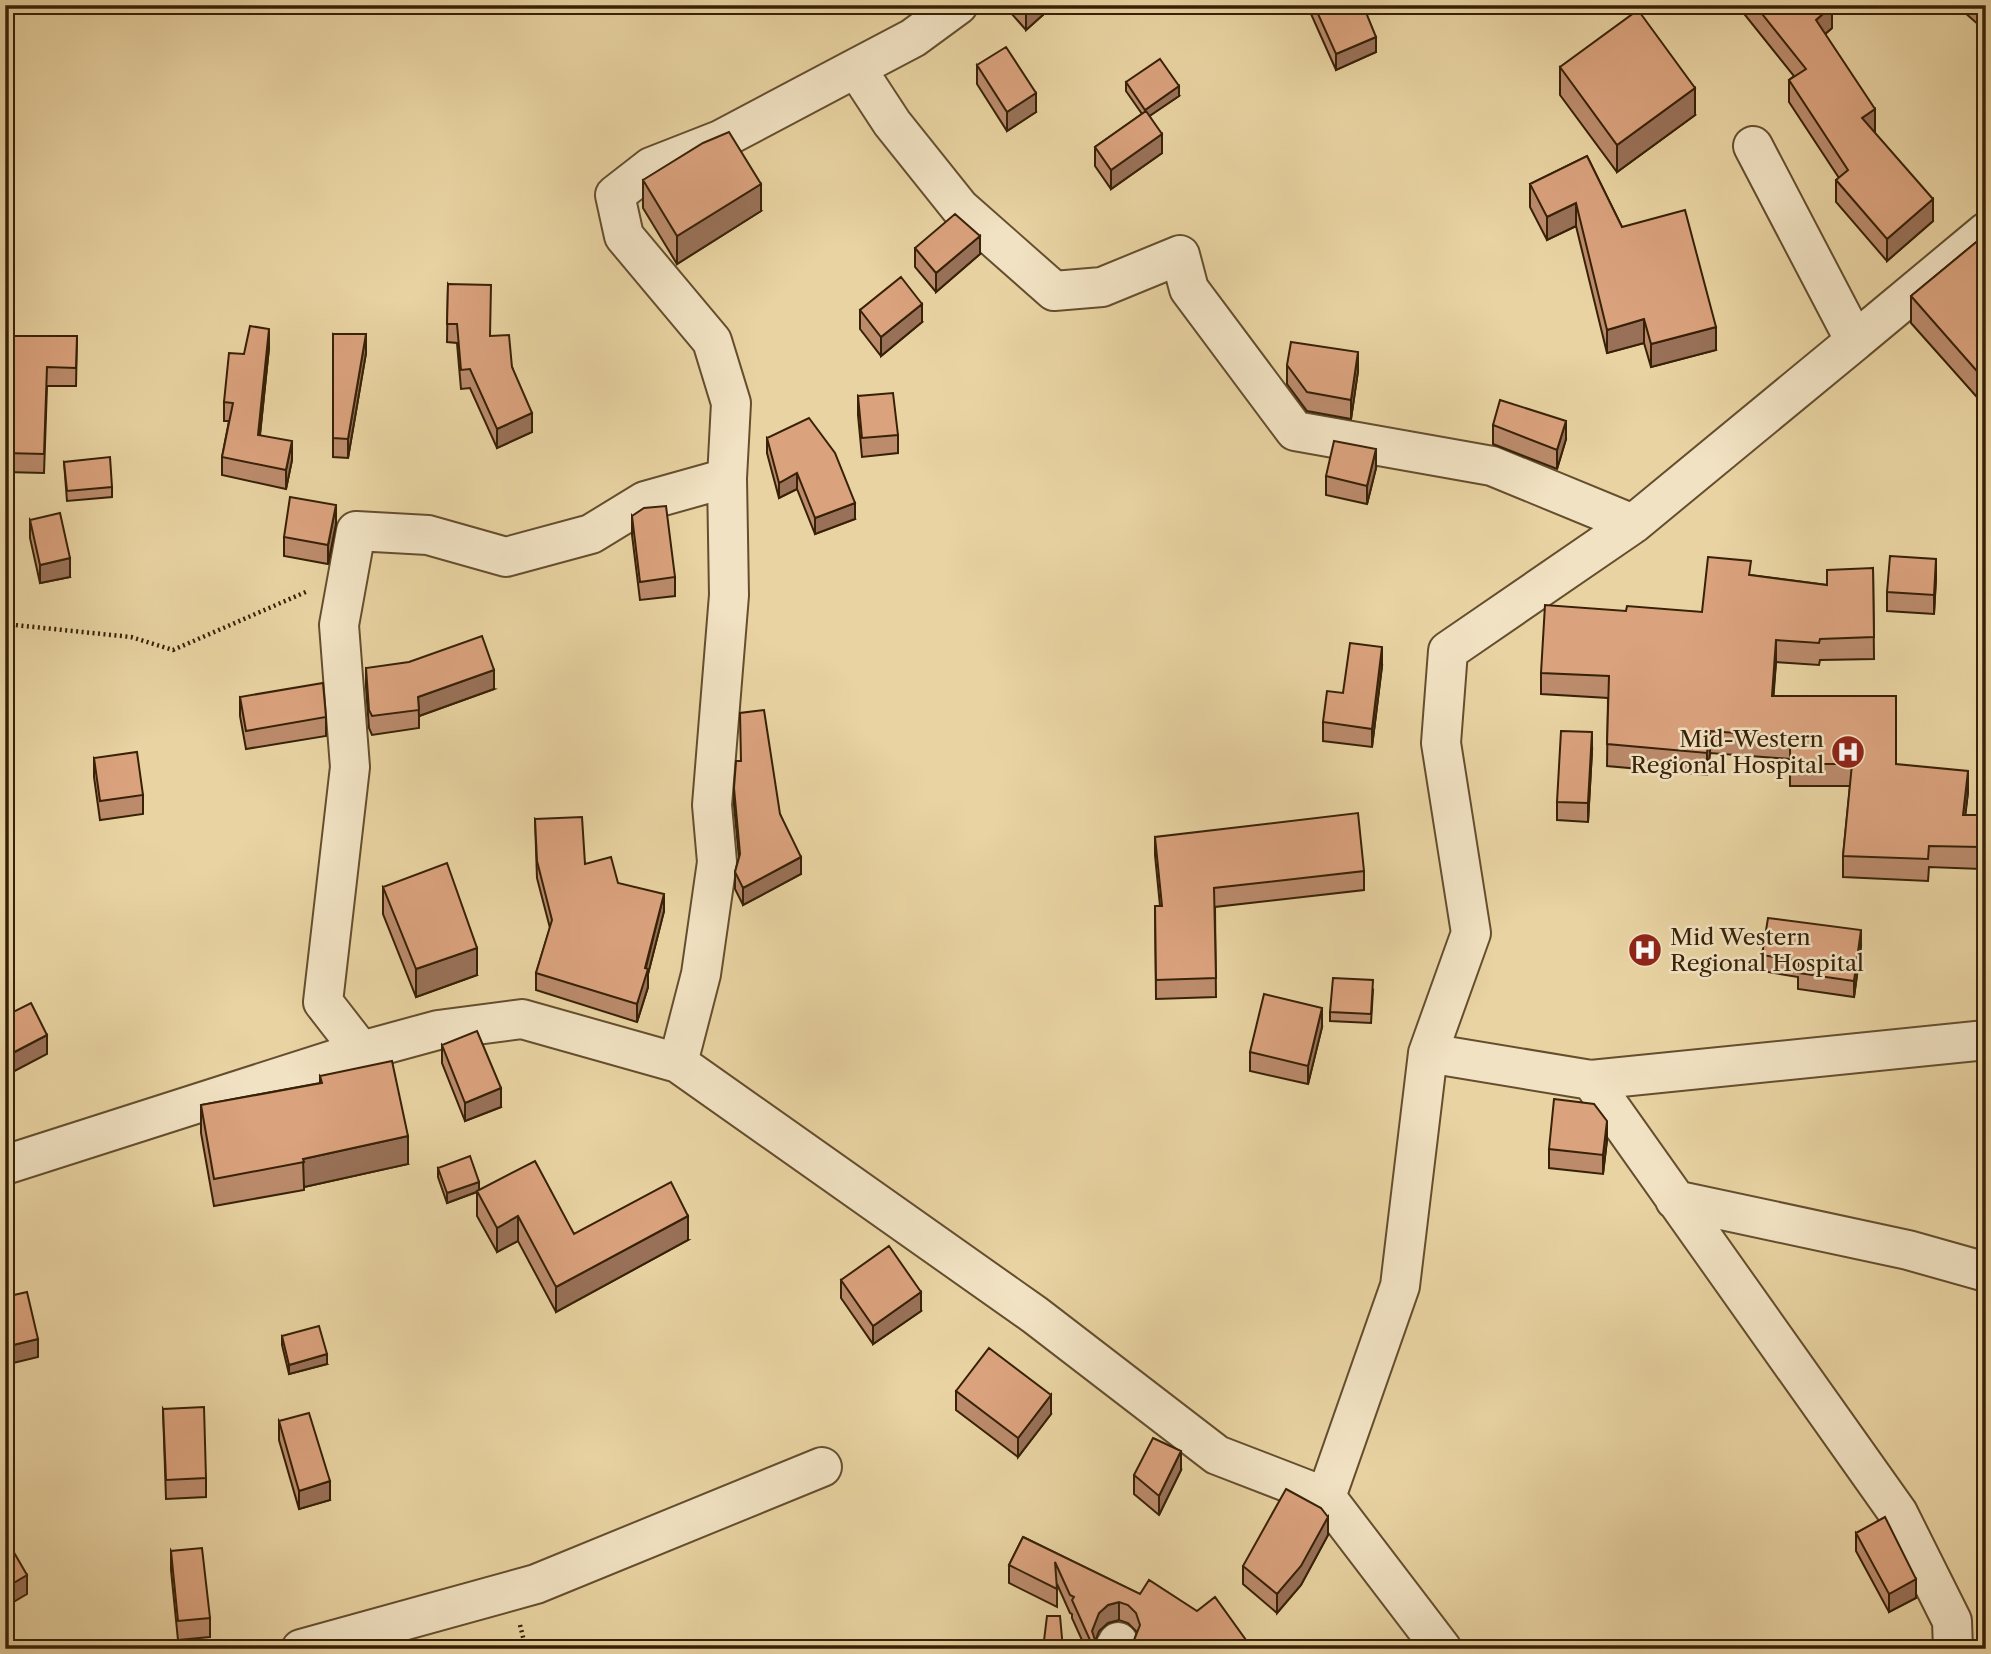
<svg xmlns="http://www.w3.org/2000/svg" width="1991" height="1654" font-family="'Libre Caslon Text',serif">
	<style>
		.lines { fill: none; stroke-linecap: round; stroke-linejoin: round }
		.minor-casing { stroke: #644e2e; stroke-width: 42 }
		.path { stroke: #372107; stroke-width: 4.5; stroke-dasharray: 2 3.5; stroke-linecap: butt }
		.minor { stroke: #f1e2c3; stroke-width: 38 }
		.wall { fill: #bb8b6c; stroke: #372107; stroke-width: 2 }
		.shaded-wall { fill: #997158; stroke: #372107; stroke-width: 2 }
		.building { fill: #daa27d; stroke: #372107; stroke-width: 2 }
		.labels { text-anchor: middle; dominant-baseline: central; stroke-width: 5; stroke-linejoin: round; paint-order: stroke }
		.poi-label { font-size: 23px; fill: #372107; stroke: #f1e2c3; text-anchor: end }
	</style>
	<rect width="100%" height="100%" fill="#e9d3a2"/>
	<filter id="stains"><feTurbulence type="fractalNoise" baseFrequency=".00286" numOctaves="4"/><feColorMatrix values="0 0 0 0 .2 0 0 0 0 .09 0 0 0 0 .02 0 0 0 .5 -.17"/></filter>
	<radialGradient id="worn" r=".72"><stop offset=".6" stop-color="#630" stop-opacity="0"/><stop offset="1" stop-color="#630" stop-opacity=".3"/></radialGradient>
	<g class="lines">
		<g class="minor-casing">
			<path id="minor" d="M958 5 913 38 856 68 892 123 960 208 1054 291 1102 287 1180 255 1189 289 1295 431 1492 466 1633 524
				M1855 341 1986 232
				M361 1051 323 1002 350 767 339 625 356 531 428 535 506 557 591 534 645 501 727 478
				M1428 1053 1591 1080 1986 1040
				M678 1063 701 974 717 862 712 805 729 595 727 478 731 403 712 341 624 236 615 195 651 167 720 140 856 68
				M1591 1080 1898 1513 1952 1621 1953 1649
				M5 1165 361 1051 438 1030 522 1019 678 1063 1035 1315 1217 1455 1326 1497
				M1675 1200 1908 1250 1986 1272
				M301 1649 536 1584 822 1467
				M1114 1649 1118 1642
				M1442 1649 1326 1497 1400 1286 1428 1053 1471 933 1441 743 1448 651 1633 524 1855 341 1753 146"/>
		</g>
		<path class="path" d="M5 624 131 637 173 650 308 591
			M520 1625 526 1649"/>
		<use href="#minor" class="minor"/>
	</g>
	<path class="wall" d="M1004 5H1054L1026 30Z
		M1307 5H1363L1376 52 1336 70Z
		M1737 5H1832V28L1825 34 1875 131 1874 132 1933 221 1887 261 1836 202V180L1839 178 1789 102V80L1794 76Z
		M1956 5H1986L1980 26Z
		M977 65 1036 112 1007 131 977 84Z
		M1560 67 1695 115 1617 172 1560 95Z
		M1126 82 1179 96 1149 116 1162 153 1111 189 1095 166V147L1142 114 1126 91Z
		M1587 156 1622 227 1716 350 1651 367 1644 343 1607 353 1576 226 1547 240 1530 207V184Z
		M643 180 761 211 677 264 643 208Z
		M1986 234V402L1983 404 1911 323V296Z
		M915 248 980 254 936 292 915 267Z
		M448 284 490 336 512 367 532 432 497 448 470 388 461 389 457 343 447 342Z
		M860 310 922 322 881 356 860 329Z
		M333 334 366 353 348 458 333 457Z
		M11 336H77L76 386H47L44 473 5 472V415H10Z
		M269 348 260 435 292 460 286 489 222 475V457L229 421H224V402L244 354Z
		M1287 365 1358 371 1351 419 1307 411 1287 384Z
		M858 396 898 435V453L862 457 858 415Z
		M1493 425 1566 439 1557 469 1493 444Z
		M767 438 855 519 815 534 797 489 779 498 767 453Z
		M64 462 112 487V497L67 501Z
		M1376 468 1367 504 1326 495V476Z
		M632 516 675 577V596L640 600 632 535Z
		M30 520 70 577 40 583 30 538Z
		M336 524 328 564 284 556V537Z
		M1873 568 1874 659 1820 660 1819 665 1776 662 1773 696 1896 764 1968 792 1965 815H1981V869L1929 867 1928 881 1843 877V856L1850 786H1790V759L1710 753 1707 775 1607 766 1608 698 1541 694V673L1626 611 1702 612 1751 575 1827 585Z
		M1936 578 1934 614 1887 611V592Z
		M1382 666 1372 747 1323 741V722L1343 693Z
		M366 668 494 689 419 716V728L372 735 369 728 366 687Z
		M240 697 326 717V736L246 749 240 716Z
		M1592 751 1588 822 1557 820V802Z
		M94 758 143 795V814L100 820 94 777Z
		M734 788 780 814 801 874 743 905 735 889V872L739 858 734 805Z
		M535 819 585 864 664 911 648 974V987L637 1022 536 990V973L550 928 537 878Z
		M1155 837 1364 871V890L1215 907 1216 997 1156 999 1155 906H1160L1155 855Z
		M383 887 477 975 416 997 383 914Z
		M1861 946 1854 997 1798 989V977L1762 971V955Z
		M1373 990 1371 1023 1330 1021V1012Z
		M1322 1027 1308 1084 1250 1071V1052Z
		M442 1045 501 1107 465 1121 442 1063Z
		M320 1076 408 1164 304 1187V1190L214 1206 201 1133V1105L320 1083Z
		M1607 1140 1603 1174 1549 1168V1149Z
		M438 1168 479 1190 574 1234 688 1240 556 1312 518 1241 497 1252 477 1216V1192L447 1203 438 1177Z
		M5 1232 8 1254V1263L5 1264Z
		M841 1280 921 1311 873 1344 841 1298Z
		M282 1336 327 1364 289 1374 282 1345Z
		M956 1391 1051 1414 1018 1457 956 1410Z
		M163 1409 206 1478V1497L166 1499Z
		M279 1421 330 1500 299 1509 279 1440Z
		M5 1459H9V1509H5Z
		M1181 1470 1159 1515 1134 1494V1475Z
		M1856 1533 1916 1598 1889 1612 1856 1551Z
		M1328 1535 1301 1585 1277 1613 1243 1584V1566Z
		M1023 1537 1251 1649H1126L1133 1643 1137 1632 1128 1623 1119 1620 1108 1623 1099 1631 1095 1641 1102 1649H1086L1072 1618V1614L1070 1613 1057 1584V1607L1009 1583V1565Z
		M171 1551 210 1618V1637L178 1640 171 1570Z"/>
	<path class="shaded-wall" d="M1033 5H1054L1026 30V12Z
		M1982 5H1986V20L1980 26V7Z
		M1832 6V28L1816 42V20Z
		M1376 37V52L1336 70V54Z
		M1179 86V96L1145 119V110Z
		M1695 88V115L1617 172V145Z
		M1036 93V112L1007 131V112Z
		M1875 109V131L1862 140V118Z
		M1162 134V153L1111 189V170Z
		M761 184V211L677 264V236Z
		M1933 199V221L1887 261V239Z
		M1576 203V226L1547 240V217Z
		M980 236V254L936 292V273Z
		M922 304V322L881 356V337Z
		M1644 319V343L1607 353V330Z
		M1716 327V350L1651 367V344Z
		M269 329V348L258 453V435Z
		M366 334V353L348 458V439Z
		M1358 352V371L1351 419V400Z
		M1986 375V402L1983 404V378Z
		M532 413V432L497 448V429Z
		M1566 421V439L1557 469V450Z
		M292 441V460L286 489V470Z
		M1376 449V468L1367 504V486Z
		M797 473V489L779 498V483Z
		M855 503V519L815 534V518Z
		M336 505V524L328 564V545Z
		M70 558V577L40 583V565Z
		M1936 559V578L1934 614V595Z
		M1776 640V662L1772 718V696Z
		M1382 647V666L1372 747V729Z
		M494 670V689L419 716 418 697Z
		M1710 731V753L1707 775V753Z
		M1592 732V751L1588 822V803Z
		M1968 771V792L1963 836V815Z
		M801 857V874L743 905V888Z
		M664 894V911L648 974V987L637 1022V1004Z
		M1861 930V946L1854 997V981Z
		M477 948V975L416 997V969Z
		M1322 1008V1027L1308 1084V1066Z
		M47 1035V1054L5 1076V1057Z
		M501 1088V1107L465 1121V1103Z
		M1607 1121V1140L1603 1174V1155Z
		M408 1136V1164L304 1187 303 1159Z
		M479 1182V1191L447 1203V1193Z
		M518 1216V1241L497 1252V1228Z
		M688 1216V1240L556 1312V1287Z
		M921 1292V1311L873 1344V1326Z
		M38 1339V1357L5 1365V1347Z
		M327 1354V1364L289 1374V1365Z
		M1051 1395V1414L1018 1457V1438Z
		M1181 1451V1470L1159 1515V1496Z
		M330 1481V1500L299 1509V1491Z
		M1328 1517V1535L1301 1585 1277 1613V1594Z
		M27 1575V1594L5 1607V1588Z
		M1916 1579V1598L1889 1612V1594Z
		M1119 1602V1620L1108 1623 1099 1631 1093 1647 1092 1631 1099 1613 1108 1605Z"/>
	<path class="building" d="M1021 5H1033L1026 12Z
		M1314 5H1363L1376 37 1336 54Z
		M1755 5 1832 6 1816 20 1875 109 1862 118 1933 199 1887 239 1836 180 1848 170 1789 80 1806 69Z
		M1638 10 1695 88 1617 145 1560 67Z
		M1006 47 1036 93 1007 112 977 65Z
		M1160 59 1179 86 1145 110 1126 82Z
		M1146 111 1162 134 1111 170 1095 147Z
		M729 132 761 184 677 236 643 180 703 143Z
		M1587 156 1622 227 1685 210 1716 327 1651 344 1644 319 1607 330 1576 203 1547 217 1530 184Z
		M955 214 980 236 936 273 915 248Z
		M1986 234V375L1983 378 1911 296Z
		M901 277 922 304 881 337 860 310Z
		M448 284 491 285 490 336 509 335 512 367 532 413 497 429 470 369 461 370 457 324H447Z
		M250 326 269 329 258 435 292 441 286 470 222 457 233 403 224 402 229 353 244 354Z
		M333 334H366L348 439 333 438Z
		M11 336H77L76 368 47 367 44 454 5 453V415H10Z
		M1291 342 1358 352 1351 400 1307 392 1287 365Z
		M893 393 898 435 862 438 858 396Z
		M1500 400 1566 421 1557 450 1493 425Z
		M809 418 835 453 855 503 815 518 797 473 779 483 767 438Z
		M1334 441 1376 449 1367 486 1326 476Z
		M110 457 112 487 67 491 64 462Z
		M290 497 336 505 328 545 284 537Z
		M666 506 675 577 640 582 632 516 644 508Z
		M60 513 70 558 40 565 30 520Z
		M1890 556 1936 559 1934 595 1887 592Z
		M1708 557 1751 561 1749 575 1827 585V570L1873 568 1874 637 1820 639 1819 643 1776 640 1772 696H1896V764L1968 771 1963 815H1981V847L1929 846 1928 859 1843 856 1852 764H1790V737L1710 731 1707 753 1607 744 1609 676 1541 673 1545 605 1626 611 1627 606 1702 612Z
		M482 636 494 670 418 697 419 710 372 716 369 710 366 668 409 662Z
		M1350 643 1382 647 1372 729 1323 722 1327 691 1343 693Z
		M323 683 326 717 246 731 240 697Z
		M764 710 780 814 801 857 743 888 735 872 740 854 734 788 736 761H741L740 713Z
		M1561 731 1592 732 1588 803 1557 802Z
		M137 752 143 795 100 801 94 758Z
		M1358 813 1364 871 1214 888 1216 978 1156 980 1155 906H1162L1155 837Z
		M582 817 585 864 611 857 618 883 664 894 645 968 648 969 637 1004 536 973 552 920 537 861 535 819Z
		M447 863 477 948 416 969 383 887Z
		M1768 918 1861 930 1854 981 1798 973 1799 961 1762 955Z
		M1333 978 1373 980 1371 1014 1330 1012Z
		M1264 994 1322 1008 1308 1066 1250 1052Z
		M31 1003 47 1035 5 1057V1016Z
		M477 1031 501 1088 465 1103 442 1045Z
		M392 1061 408 1136 303 1159 304 1162 214 1179 201 1105 322 1083 320 1076Z
		M1554 1099 1594 1104 1607 1121 1603 1155 1549 1149Z
		M470 1156 479 1182 447 1193 438 1168Z
		M535 1161 574 1234 671 1182 688 1216 556 1287 518 1216 497 1228 477 1191Z
		M5 1232 8 1254H5Z
		M889 1246 921 1292 873 1326 841 1280Z
		M27 1292 38 1339 5 1347V1297Z
		M319 1326 327 1354 289 1365 282 1336Z
		M989 1348 1051 1395 1018 1438 956 1391Z
		M204 1407 206 1478 166 1480 163 1409Z
		M309 1413 330 1481 299 1491 279 1421Z
		M1153 1438 1181 1451 1159 1496 1134 1475Z
		M5 1459H9V1490H5Z
		M1286 1489 1321 1508 1328 1517 1301 1566 1277 1594 1243 1566Z
		M1885 1517 1916 1579 1889 1594 1856 1533Z
		M5 1537 27 1575 5 1588Z
		M1023 1537 1140 1594 1149 1580 1197 1611 1215 1597 1251 1647 1248 1649H1190L1187 1644 1181 1649H1126L1133 1643 1140 1625 1136 1613 1128 1605 1119 1602 1108 1605 1099 1613 1092 1631 1096 1643 1102 1649H1094L1072 1600 1074 1597 1070 1595 1055 1562 1057 1589 1009 1565Z
		M202 1548 210 1618 178 1621 171 1551Z
		M1047 1616H1060L1063 1649H1043Z"/>
	<defs>
		<g id="hospital-disc" transform="scale(1.75)"><circle r="9.5" fill="#8f2418" stroke="#f1e2c3"/><path d="M-5-5h3v3.5h4V-5h3V5h-3V1.5h-4V5h-3Z" fill="#fff"/></g>
	</defs>
	<g fill-rule="evenodd">
		<use href="#hospital-disc" x="1848" y="752"/>
		<use href="#hospital-disc" x="1645" y="950"/>
	</g>
	<g class="labels">
		<g class="poi-label">
			<text x="1824" y="739">Mid-Western<tspan x="1824" dy="26">Regional Hospital</tspan></text>
			<text x="1670" y="937" text-anchor="start">Mid Western<tspan x="1670" dy="26">Regional Hospital</tspan></text>
		</g>
	</g>
	<rect width="1991" height="1654" fill="none" stroke="#e9d3a2" stroke-width="28"/>
	<rect x="7" y="7" width="1977" height="1640" fill="none" stroke="#372107" stroke-width="3.5"/>
	<rect x="14" y="14" width="1963" height="1626" fill="none" stroke="#372107" stroke-width="2"/>
	<rect width="100%" height="100%" filter="url(#stains)"/>
	<rect width="100%" height="100%" fill="url(#worn)"/>
</svg>
